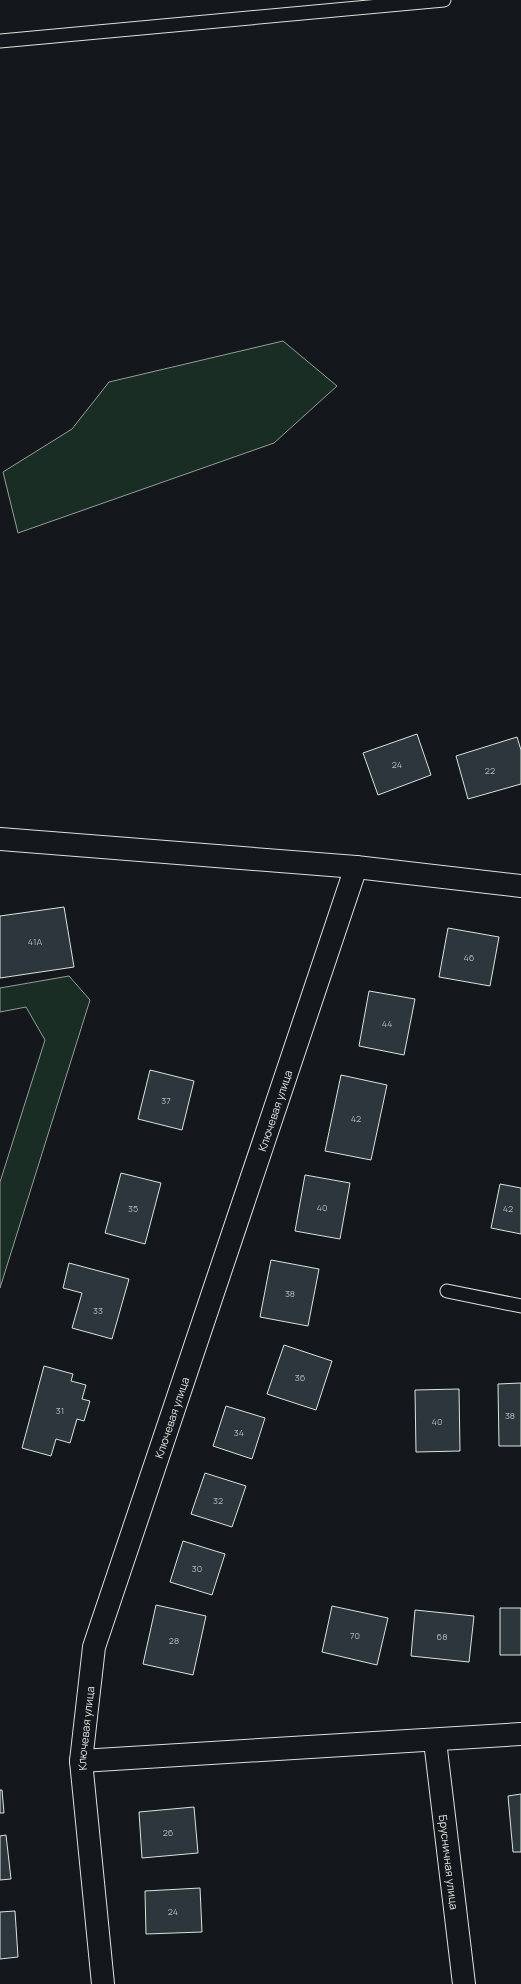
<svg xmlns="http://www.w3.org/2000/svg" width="521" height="1984" font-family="Manrope,sans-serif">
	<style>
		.green { fill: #1a2d24; stroke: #939e99 }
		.building { fill: #2c363c; stroke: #d8e6dc }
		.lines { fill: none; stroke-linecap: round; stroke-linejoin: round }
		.lane-casing { stroke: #d8e6dc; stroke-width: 15 }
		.street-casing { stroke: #d8e6dc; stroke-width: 24 }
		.lane { stroke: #14181c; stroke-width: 13 }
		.street { stroke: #14181c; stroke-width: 22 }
		.labels { text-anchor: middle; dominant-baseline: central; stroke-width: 3; stroke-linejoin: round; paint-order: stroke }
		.number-label { font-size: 9px; fill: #adbab4 }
		.street-label { font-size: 11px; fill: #d8e6dc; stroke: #14181c }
	</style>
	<rect width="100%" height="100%" fill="#14181c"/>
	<path class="green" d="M283 341 337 386 274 443 18 533 3 472 72 429 109 382Z
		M69 976 90 1000 0 1288V1182L45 1040 26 1007 0 1012V988Z"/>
	<path class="building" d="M417 734 431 775 378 795 363 753Z
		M517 737 521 750V784L468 799 456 756Z
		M64 907 74 967 0 978V916Z
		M448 928 499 937 490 986 439 977Z
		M369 991 415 999 404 1055 359 1046Z
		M150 1070 194 1081 182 1130 138 1119Z
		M341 1075 387 1085 371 1160 325 1151Z
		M121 1173 161 1183 145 1244 105 1233Z
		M305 1175 350 1183 340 1239 295 1231Z
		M500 1184 521 1188V1234L491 1228Z
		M271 1260 319 1269 308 1326 260 1317Z
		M69 1263 129 1279 112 1339 72 1328 82 1293 63 1288Z
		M284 1345 332 1361 316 1410 267 1394Z
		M44 1366 73 1374 71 1381 86 1385 82 1399 90 1401 84 1421 77 1419 70 1443 56 1439 51 1456 22 1448Z
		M521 1383V1446H499L498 1384Z
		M459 1389 460 1451 416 1452 415 1390Z
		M226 1406 265 1418 252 1459 213 1446Z
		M205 1473 246 1486 232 1527 191 1514Z
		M183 1541 225 1554 212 1595 170 1582Z
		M156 1605 206 1616 193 1675 143 1664Z
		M332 1606 388 1618 377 1665 322 1652Z
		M500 1608H521V1655H500Z
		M415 1610 474 1616 469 1662 411 1656Z
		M0 1790H2L4 1813H0Z
		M521 1794V1852H513L508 1796Z
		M194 1807 198 1853 142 1858 139 1812Z
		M6 1835 11 1879 0 1880V1836Z
		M200 1888 202 1932 146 1934 145 1891Z
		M15 1911 18 1957 0 1959V1912Z"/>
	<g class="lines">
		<g class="lane-casing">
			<path id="lane" d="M0 41 444 0
				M447 1291 521 1306"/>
		</g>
		<g class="street-casing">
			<g id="street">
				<path d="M0 839 356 867 521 886"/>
				<path id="s1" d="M435 1741 464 1984"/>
				<path d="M81 1761 521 1734"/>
				<path id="s2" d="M103 1984 81 1761 94 1647 356 867"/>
			</g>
		</g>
		<use href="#lane" class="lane"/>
		<use href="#street" class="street"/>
	</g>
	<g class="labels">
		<g class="number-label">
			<text x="397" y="764">24</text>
			<text x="490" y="770">22</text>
			<text x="35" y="941">41А</text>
			<text x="469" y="957">46</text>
			<text x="387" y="1023">44</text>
			<text x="166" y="1100">37</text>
			<text x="356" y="1118">42</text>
			<text x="322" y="1207">40</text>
			<text x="133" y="1208">35</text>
			<text x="508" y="1208">42</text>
			<text x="290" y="1293">38</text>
			<text x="98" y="1310">33</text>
			<text x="300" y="1377">36</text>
			<text x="60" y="1410">31</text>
			<text x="510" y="1415">38</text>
			<text x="437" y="1421">40</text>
			<text x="239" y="1432">34</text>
			<text x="218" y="1500">32</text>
			<text x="197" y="1568">30</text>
			<text x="355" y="1635">70</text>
			<text x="442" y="1636">68</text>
			<text x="174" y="1640">28</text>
			<text x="168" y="1832">26</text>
			<text x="173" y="1911">24</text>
		</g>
		<g class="street-label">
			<text stroke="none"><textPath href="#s2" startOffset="905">Ключевая улица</textPath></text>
			<text stroke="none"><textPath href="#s2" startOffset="581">Ключевая улица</textPath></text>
			<text stroke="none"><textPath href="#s2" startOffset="257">Ключевая улица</textPath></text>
			<text stroke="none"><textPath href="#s1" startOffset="122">Брусничная улица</textPath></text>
		</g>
	</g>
</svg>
